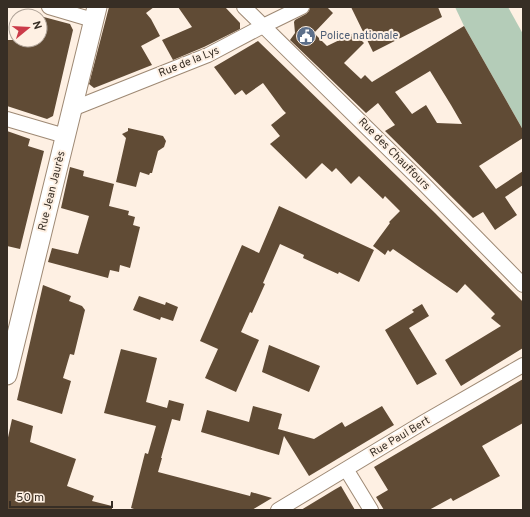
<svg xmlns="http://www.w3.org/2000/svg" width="530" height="517" font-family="Overpass,sans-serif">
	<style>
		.park { fill: #b4ccb8 }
		.building { fill: #604b35; fill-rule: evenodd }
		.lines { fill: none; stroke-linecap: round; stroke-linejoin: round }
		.minor-casing { stroke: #9e8974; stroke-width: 16 }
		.secondary-casing { stroke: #9e8974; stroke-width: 21 }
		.minor { stroke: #fff; stroke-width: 14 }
		.secondary { stroke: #fff; stroke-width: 19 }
		.labels { text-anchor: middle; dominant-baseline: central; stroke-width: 4; stroke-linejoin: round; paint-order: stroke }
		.service-label { font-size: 11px; fill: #4e5e75; stroke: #fef0e3; text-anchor: start }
		.street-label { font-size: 11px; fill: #372e25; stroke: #fef0e3 }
	</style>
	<rect width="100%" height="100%" fill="#fef0e3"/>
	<path class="park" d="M455 7H508L523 34V130L464 26Z"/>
	<path class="building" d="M109 7H154L146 13 151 19 160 36 141 46 152 65 94 88 89 84Z
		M178 7H225L240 23V29L204 47 173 60 162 40 192 27Z
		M310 7H327L333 13 314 33 327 46 354 33 364 43 344 63 361 79 365 75 372 82 464 26 523 130V138L479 166 496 189 523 171V185L505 197 517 215 495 230 483 212 473 218 385 131 395 125 378 103 366 113 290 40 295 33 294 22 295 20 306 14 309 11ZM430 71 451 105 462 124 437 123 426 105 412 114 395 92Z
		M351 7H438L442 17 373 52Z
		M40 16 70 24 73 30 53 116 47 119 7 106V40H40Z
		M258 41 435 213 523 302V348L461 386 445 360 501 326 491 318 495 314 465 284 457 293 393 249 390 252 388 250 385 255 373 246 390 223 389 222 400 211 385 196 383 199 359 176 351 184 336 168 332 172 322 163 306 179 270 144 280 136 271 125 286 113 283 110 263 83 246 95 242 90 235 95 214 67Z
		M128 128 163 136 166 141 164 147 158 151 152 173H150L149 175 140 172 136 187 116 182 126 138 122 134 128 131Z
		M7 131 30 139 28 146 44 151 20 249 7 246Z
		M70 167 84 171 83 176 114 184 109 206 129 211 128 215 135 217 133 225 140 227 130 268 120 265 119 272 110 270 108 278 48 262 52 248 78 254 89 216 61 208Z
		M279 206 374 250 359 282 339 272 338 274 303 258 304 255 280 244 263 283 265 284 252 313 250 312 241 332 259 340 236 392 205 378 218 349 200 341 242 245 259 253Z
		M43 285 71 296 69 301 82 306 85 310 74 355 70 354 63 378 71 381 62 414 17 400Z
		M139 296 165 305 166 302 178 307 173 321 161 317 160 320 133 310Z
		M422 304 429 316 409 328 437 374 417 385 385 330 414 312 412 310Z
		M269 345 320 366 309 392 262 372Z
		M121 349 157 358 146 402 167 408 169 400 184 404 180 421 172 419 161 458H162L158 472 250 496 251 492 272 498 252 510H137L131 508 145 453 148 454 156 426 104 413Z
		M523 379V423L482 446 500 476 453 501 451 498 429 510H384L376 497 388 490 374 467Z
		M253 406 282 414 278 429 314 439 342 422 345 427 382 406 394 425 309 476 284 436 279 455 201 432 207 410 249 422Z
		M12 419 33 426 30 442 76 459 67 486 94 496 92 501 112 506V510H7V442Z
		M341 486 355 510H301L334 490Z"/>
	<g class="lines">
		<g class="minor-casing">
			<path id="minor" d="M49 7 93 20
				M244 7 421 181 523 285
				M72 109 208 55 263 26 302 7
				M7 119 65 136
				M346 469 371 510
				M278 510 424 422 523 365"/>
		</g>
		<g class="secondary-casing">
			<path id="secondary" d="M7 375 97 7"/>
		</g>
		<use href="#minor" class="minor"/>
		<use href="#secondary" class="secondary"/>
	</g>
	<defs>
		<g id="civic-disc" transform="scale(1)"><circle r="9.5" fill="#5c6f8a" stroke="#fef0e3"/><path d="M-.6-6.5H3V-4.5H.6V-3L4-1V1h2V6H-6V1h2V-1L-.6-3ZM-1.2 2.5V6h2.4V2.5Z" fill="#fff"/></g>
	</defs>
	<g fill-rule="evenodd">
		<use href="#civic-disc" x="306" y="36"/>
	</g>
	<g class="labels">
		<g class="service-label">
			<text x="320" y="36">Police nationale</text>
		</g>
		<g class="street-label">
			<text transform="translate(189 62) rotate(-22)">Rue de la Lys</text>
			<text transform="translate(394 154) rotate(45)">Rue des Chauffours</text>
			<text transform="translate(52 191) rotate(-76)">Rue Jean Jaurès</text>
			<text transform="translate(400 437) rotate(-31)">Rue Paul Bert</text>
		</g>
	</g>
	<rect width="530" height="517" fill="none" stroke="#372e25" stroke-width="16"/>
	<g transform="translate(28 28) rotate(72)"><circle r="19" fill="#fef0e3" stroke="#aea297"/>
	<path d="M0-3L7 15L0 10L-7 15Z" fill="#cb3b49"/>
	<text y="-6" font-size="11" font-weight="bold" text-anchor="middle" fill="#372e25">N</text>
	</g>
	<path d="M10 501v6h102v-6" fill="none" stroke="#372e25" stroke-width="2"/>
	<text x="16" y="501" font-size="12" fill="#372e25" stroke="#fef0e3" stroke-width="3" paint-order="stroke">50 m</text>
</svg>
